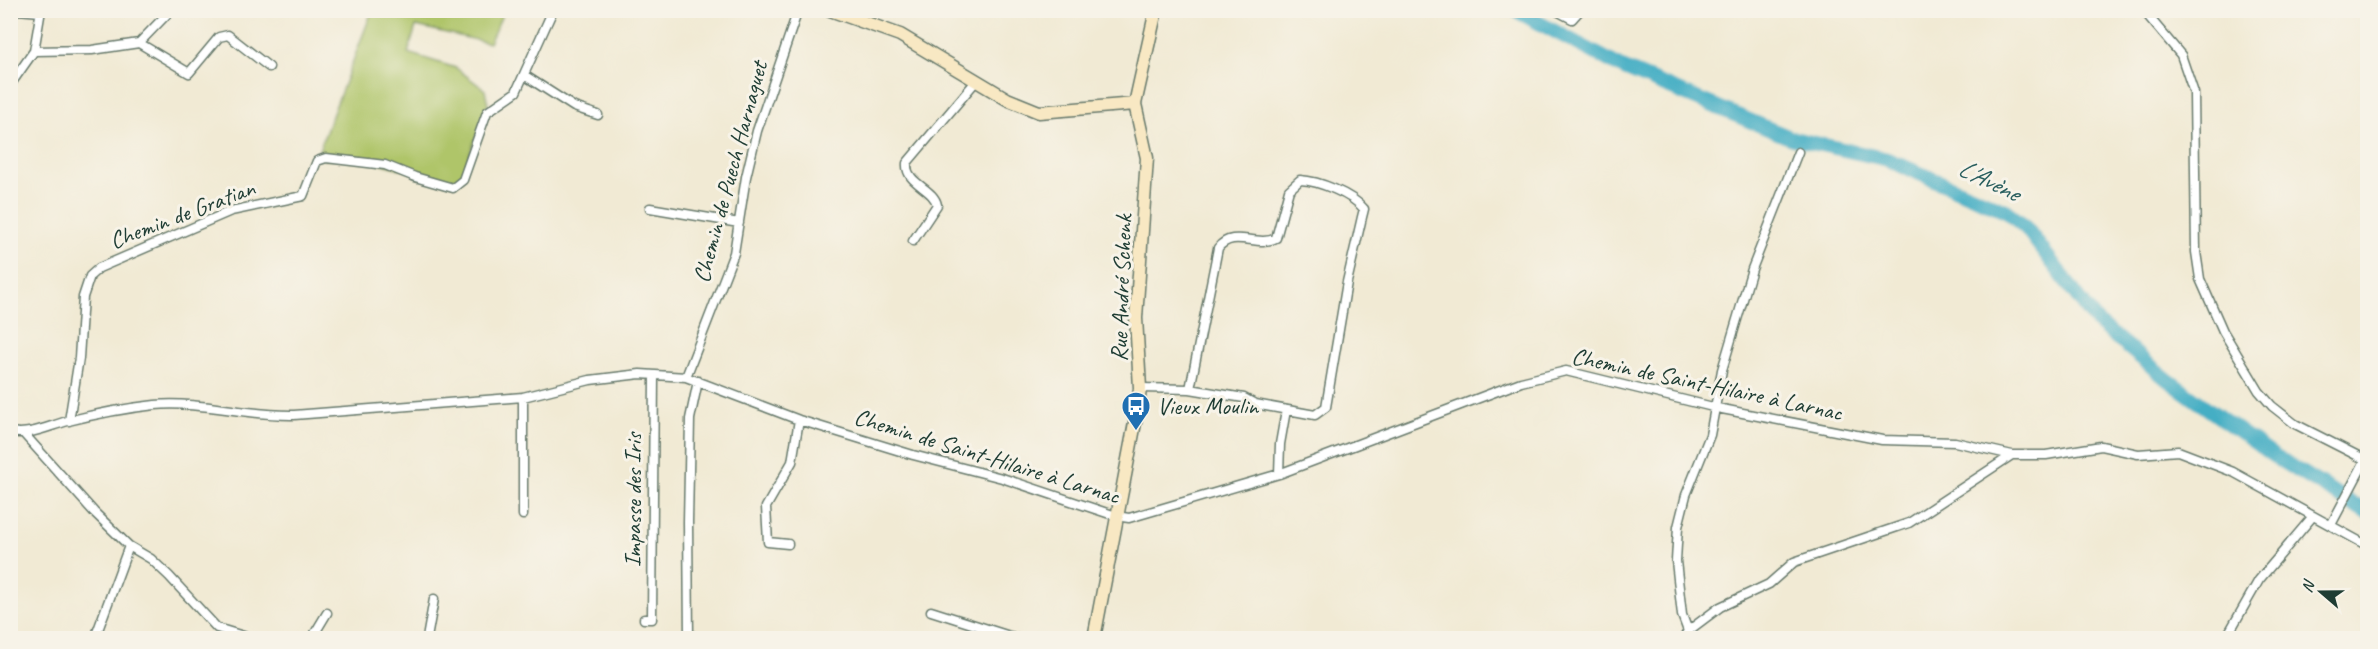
<svg xmlns="http://www.w3.org/2000/svg" width="2378" height="649" font-family="Caveat,sans-serif">
	<style>
		.grass { fill: #afc569; stroke: #67814e; stroke-width: 1.5 }
		.lines { fill: none; stroke-linecap: round; stroke-linejoin: round }
		.stream { stroke: #45aec4; stroke-width: 2 }
		.river { stroke: #45aec4; stroke-width: 15 }
		.street-casing { stroke: #687a6c; stroke-width: 11 }
		.secondary-casing { stroke: #687a6c; stroke-width: 15 }
		.street { stroke: #fff; stroke-width: 8 }
		.secondary { stroke: #f8e8c3; stroke-width: 12 }
		.labels { text-anchor: middle; dominant-baseline: central; stroke-width: 6; stroke-linejoin: round; paint-order: stroke }
		.street-label { font-size: 24px; fill: #1f3d34; stroke: #f7f3e8 }
		.poi-label { font-size: 24px; fill: #1f3d34; stroke: #f7f3e8; text-anchor: start }
		.water-label { font-size: 26px; font-style: italic; fill: #2a5f5f; stroke: #f7f3e8 }
	</style>
	<rect width="100%" height="100%" fill="#f7f3e8"/>
	<filter id="ink" filterUnits="userSpaceOnUse"><feTurbulence type="fractalNoise" baseFrequency=".0167" numOctaves="2"/><feDisplacementMap in="SourceGraphic" scale="12" xChannelSelector="R" yChannelSelector="G"/><feConvolveMatrix kernelMatrix="1 2 1 2 8 2 1 2 1" color-interpolation-filters="sRGB"/></filter>
	<filter id="wash" filterUnits="userSpaceOnUse"><feTurbulence type="fractalNoise" baseFrequency=".008" numOctaves="4" result="noise"/><feDisplacementMap in="SourceGraphic" scale="24" xChannelSelector="R" yChannelSelector="G"/><feGaussianBlur stdDeviation="1.35" result="paint"/><feColorMatrix in="noise" values="0 0 0 0 0 0 0 0 0 0 0 0 0 0 0 0 0 1.4 0 .05"/><feComposite in="paint" operator="in"/></filter>
	<g filter="url(#wash)">
		<rect width="100%" height="100%" fill="#f1ead4"/>
		<path class="grass" d="M372 11H504L489 43 416 26 408 53 456 68 485 90 488 104 462 175 451 183 352 155 324 160 319 150Z"/>
		<g class="lines">
			<path class="stream" d="M2361 450 2368 436
				M2342 496 2357 460"/>
			<path class="river" d="M1515 10 1623 68 1791 138 1886 159 2007 211 2027 229 2096 321 2168 380 2275 457 2368 513"/>
		</g>
	</g>
	<g filter="url(#ink)">
		<g class="lines">
			<g class="street-casing">
				<path id="street" d="M17 10 41 12
					M1555 10 1572 19 1580 10
					M2143 10 2181 55 2194 93 2196 252 2200 279 2223 331 2259 391 2272 406 2295 424 2366 460
					M139 43 189 73 219 37 228 35 269 67
					M34 51 92 50 139 43 171 10
					M524 75 574 107 598 115
					M10 85 34 51 41 10
					M650 208 739 223
					M913 241 937 205C934 188 905 184 907 163L977 80
					M686 377 734 253 746 177 757 131 798 10
					M1140 388 1190 389 1244 398 1255 404 1315 415 1326 407 1347 282 1362 217 1364 209C1352 194 1319 181 1300 180L1289 190 1276 238C1257 248 1233 228 1218 248L1190 389
					M69 421 79 358 83 297 90 276 99 268 231 211 303 196 317 161 326 158 385 165 415 177 453 188 463 180 487 112 516 92 553 10
					M10 432C31 436 48 426 68 421 96 414 127 408 155 405 201 401 247 416 294 415L523 397 590 380 640 374 686 377 799 420 913 455 1002 478 1116 516 1129 518 1279 474 1521 382 1566 371 1717 408 1882 440 1955 442 2012 455H2046L2101 446 2138 454 2178 451 2233 472 2368 546
					M25 435 94 512 129 546 151 559 169 576 217 628 250 638
					M1279 474 1280 444 1286 410
					M523 515V397
					M2331 525 2367 457
					M788 544 768 542 766 507 792 462 799 420
					M931 611 1016 638
					M644 619H652L654 375
					M1688 631 1720 607 1769 584 1794 562 1909 523 2012 455
					M95 638 129 546
					M312 638 327 613
					M427 638 434 599
					M689 638 688 522 690 419 698 381
					M1684 638 1688 631 1682 615 1676 561 1678 527 1686 495 1710 435 1722 370 1752 269 1798 152
					M2226 638 2259 580 2313 516"/>
			</g>
			<g class="secondary-casing">
				<path id="secondary" d="M830 10 900 35 1007 99 1039 112 1135 104
					M1094 638 1138 407 1140 388 1136 318 1147 158 1135 104 1156 10"/>
			</g>
			<use href="#street" class="street"/>
			<use href="#secondary" class="secondary"/>
		</g>
	</g>
	<defs>
		<g id="bus-pin" transform="scale(1.5)"><path d="M0 17L-7.5 6A9.5 9.5 0 1 1 7.5 6Z" fill="#1f6fb2" stroke="#f7f3e8"/><path d="M-5-6H5V4H4V6H2V4H-2V6H-4V4H-5ZM-3.5-4V0h7V-4ZM-3.5 1.2v1.5H-2V1.2ZM2 1.2v1.5H3.5V1.2Z" fill="#fff"/></g>
	</defs>
	<g fill-rule="evenodd">
		<use href="#bus-pin" x="1136" y="406"/>
	</g>
	<g class="labels">
		<g class="street-label">
			<text transform="translate(730 172) rotate(-75)">Chemin de Puech Harnaguet</text>
			<text transform="translate(182 214) rotate(-21)">Chemin de Gratian</text>
			<text transform="translate(1121 288) rotate(-88)">Rue André Schenk</text>
			<text transform="translate(1707 384) rotate(12)">Chemin de Saint-Hilaire à Larnac</text>
			<text transform="translate(987 456) rotate(17)">Chemin de Saint-Hilaire à Larnac</text>
			<text transform="translate(633 500) rotate(-90)">Impasse des Iris</text>
		</g>
		<g class="poi-label">
			<text x="1157" y="406">Vieux Moulin</text>
		</g>
		<g class="water-label">
			<text transform="translate(1989 180) rotate(26)">L'Avène</text>
		</g>
	</g>
	<rect width="2378" height="649" fill="none" stroke="#f7f3e8" stroke-width="36"/>
	<g transform="translate(2321 592) rotate(290)" stroke="#f7f3e8" stroke-width="4.5" paint-order="stroke">
	<path d="M0-4.5L10 22L0 15L-10 22Z" fill="#1f3d34"/>
	<text y="-9" font-size="16" font-weight="bold" text-anchor="middle" fill="#1f3d34">N</text>
	</g>
</svg>
